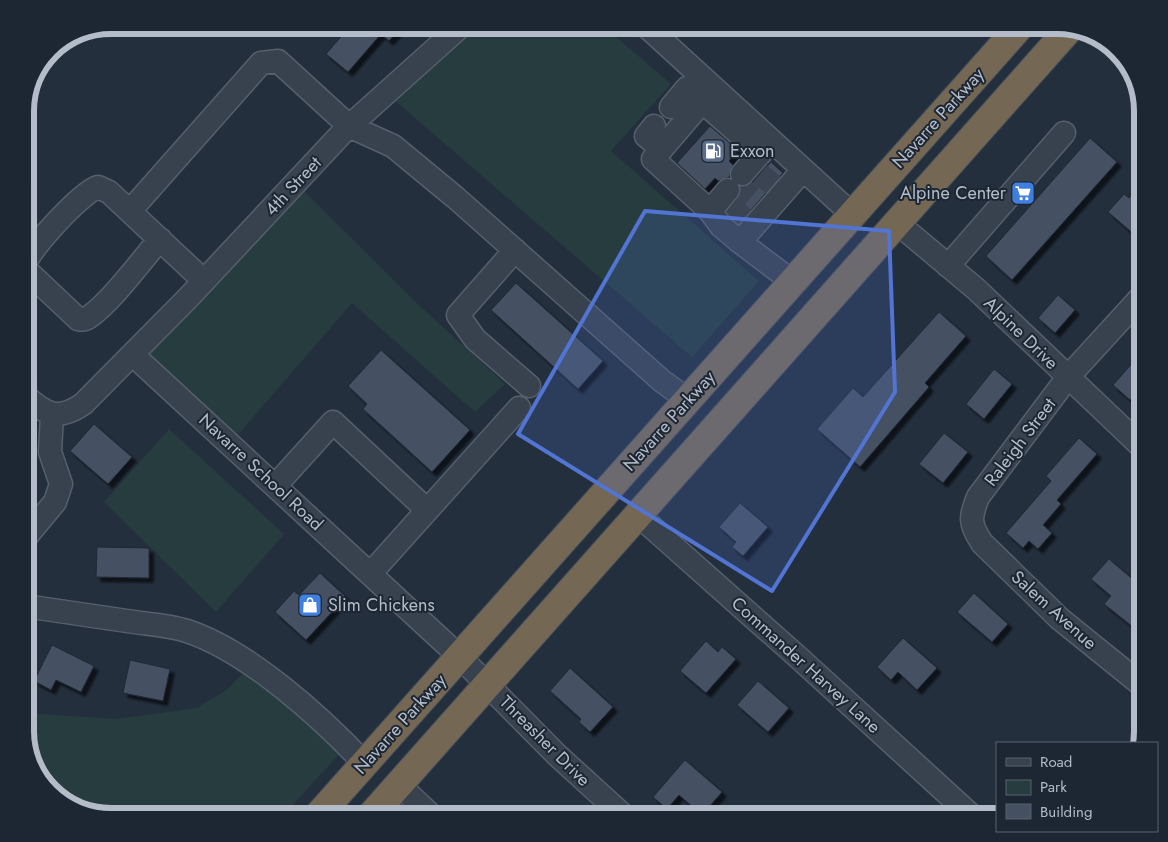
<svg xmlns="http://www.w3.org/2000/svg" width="1168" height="842" font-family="Jost,sans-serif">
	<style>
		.green { fill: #263c3f }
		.building { fill: #455162; stroke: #1f2835; filter: url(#shadow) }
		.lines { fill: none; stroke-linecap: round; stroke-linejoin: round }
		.minor-tunnel { stroke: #3a4453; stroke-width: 22; stroke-dasharray: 22 11; stroke-linecap: butt }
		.minor-casing { stroke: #565f6c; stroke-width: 25 }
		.highway-casing { stroke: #434c59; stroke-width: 30 }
		.minor { stroke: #38414e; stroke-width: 22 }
		.highway { stroke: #746855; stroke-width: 28 }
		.marked { fill: #5274d3; fill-opacity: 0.2; stroke: #5274d3; stroke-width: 4; stroke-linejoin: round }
		.labels { text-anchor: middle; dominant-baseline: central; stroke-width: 4; stroke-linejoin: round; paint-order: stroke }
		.street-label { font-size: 18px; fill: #b4bcc9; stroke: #1d2633 }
		.poi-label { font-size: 18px; fill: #b4bcc9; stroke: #1d2633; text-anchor: start }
		.rim { fill: none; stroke: #b4bcc9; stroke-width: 6 }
	</style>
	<defs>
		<filter id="shadow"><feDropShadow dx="4.5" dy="4.5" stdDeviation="1" flood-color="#0009"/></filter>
	</defs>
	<rect width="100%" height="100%" fill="#242f3e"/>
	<path class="green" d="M475 25H602L671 84 611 151 759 281 692 357 393 99Z
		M302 189 423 309 505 384 475 412 352 303 236 437 145 355Z
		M169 429 284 534 216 612 104 502Z
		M246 670 342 751 282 817H111L59 799 34 769 25 736V713L117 719 196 708 227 690Z"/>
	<path class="building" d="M351 25H403L389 41 381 34 348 72 326 54Z
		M710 126 738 150 729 161 733 165 729 177 718 181 715 178 705 189 677 163Z
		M1090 138 1117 162 1012 280 986 256Z
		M771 162 783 173 739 224 727 212 738 198 741 187 752 183Z
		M1143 183V242L1108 212 1124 194 1129 198Z
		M516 283 603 361 578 389 491 310Z
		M1058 295 1075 310 1055 333 1038 318Z
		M939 312 966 336 925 383 929 387 860 467 817 429 853 388 863 397Z
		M381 350 470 430 432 472 363 409 367 404 348 386Z
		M1143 351V385L1130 400 1113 385Z
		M994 369 1012 384 984 419 966 404Z
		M94 424 132 457 108 484 70 451Z
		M944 433 968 452 943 483 919 464Z
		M1079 438 1097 454 1057 500 1061 504 1043 525 1052 533 1038 549 1029 541 1023 548 1006 533 1051 481 1046 476Z
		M740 503 768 527 743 556 732 547 736 542 719 527Z
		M97 547 149 548V578L96 577Z
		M1109 559 1143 588V635L1104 604 1111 596 1091 579Z
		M320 573 346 597 306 640 275 612 294 591 299 595Z
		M974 593 1008 624 992 642 957 612Z
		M903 638 937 668 917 690 898 672 891 680 877 667Z
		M706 641 718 652 722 647 736 659 706 693 680 671Z
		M52 645 94 666 81 692 56 680 51 690 34 681Z
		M130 660 170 669 163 701 123 693Z
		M570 668 613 707 590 732 579 722 581 719 550 691Z
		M758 681 789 708 768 732 737 705Z
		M685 760 722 792 702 815 679 795 667 809 653 797Z"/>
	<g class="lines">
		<path class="minor-tunnel" d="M760 174 778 189
			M735 182 763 206
			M731 206 748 222"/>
		<g class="minor-casing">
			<path id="minor" d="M645 25 853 215
				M714 88 653 159 710 211 721 226 740 242 803 170
				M671 107 687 88 761 153
				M654 126 646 136 662 149
				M742 174 771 141
				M130 211 261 63 278 61 349 126 393 146 456 198 662 381 688 400
				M710 211 728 190
				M896 222 976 289 1143 448
				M740 242 793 282
				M515 250 458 315 475 339 529 386
				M25 264C30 248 82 192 98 187L109 192 204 281
				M948 266 1064 133
				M25 269 78 319C82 320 85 320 89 317 111 302 141 261 160 239
				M1143 295 1068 377 978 497C970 518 969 523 982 543L1060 619 1143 686
				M133 355 460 657 557 755 625 817
				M25 396C47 415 58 421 83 404L188 298 345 130 462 25
				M276 485 333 422 427 510
				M638 515 799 658 973 817
				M25 538 55 502 61 484 50 452 52 414
				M371 573 519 408
				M25 606C59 611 93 616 127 621 146 624 168 625 187 631 248 651 321 717 365 764
				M399 785 433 817"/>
		</g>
		<g class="highway-casing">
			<path id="highway" d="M317 817 1021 25
				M370 817 1069 29"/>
		</g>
		<use href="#minor" class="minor"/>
		<use href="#highway" class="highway"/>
	</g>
	<path class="marked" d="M645 211 889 231 895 392 772 591 518 434Z"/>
	<defs>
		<g id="fuel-square" transform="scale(1.25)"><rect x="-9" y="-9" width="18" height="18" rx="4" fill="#5c6f8a" stroke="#1d2633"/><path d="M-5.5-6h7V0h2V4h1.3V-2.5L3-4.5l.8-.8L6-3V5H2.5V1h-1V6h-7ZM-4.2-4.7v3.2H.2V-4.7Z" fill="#fff"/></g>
		<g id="supermarket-square" transform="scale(1.25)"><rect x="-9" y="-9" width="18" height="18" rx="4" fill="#3f7fe0" stroke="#1d2633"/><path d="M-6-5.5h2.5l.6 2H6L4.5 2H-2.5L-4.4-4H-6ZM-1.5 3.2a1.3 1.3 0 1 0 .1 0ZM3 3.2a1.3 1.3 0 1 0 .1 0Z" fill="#fff"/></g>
		<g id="shop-square" transform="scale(1.25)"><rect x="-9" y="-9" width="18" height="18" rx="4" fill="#3f7fe0" stroke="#1d2633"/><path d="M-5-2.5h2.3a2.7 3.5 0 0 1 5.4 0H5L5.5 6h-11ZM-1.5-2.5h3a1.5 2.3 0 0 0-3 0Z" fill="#fff"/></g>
	</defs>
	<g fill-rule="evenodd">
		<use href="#fuel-square" x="713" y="151"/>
		<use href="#supermarket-square" x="1023" y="193"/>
		<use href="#shop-square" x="310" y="605"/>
	</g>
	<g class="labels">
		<g class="street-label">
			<text transform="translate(938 118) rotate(-48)">Navarre Parkway</text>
			<text transform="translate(293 186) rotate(-47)">4th Street</text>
			<text transform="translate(1021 333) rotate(44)">Alpine Drive</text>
			<text transform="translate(669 421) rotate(-48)">Navarre Parkway</text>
			<text transform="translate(1020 442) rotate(-53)">Raleigh Street</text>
			<text transform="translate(261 472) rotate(43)">Navarre School Road</text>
			<text transform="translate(1054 610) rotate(42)">Salem Avenue</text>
			<text transform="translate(806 665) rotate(42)">Commander Harvey Lane</text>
			<text transform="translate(400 724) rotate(-48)">Navarre Parkway</text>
			<text transform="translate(545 741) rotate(45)">Threasher Drive</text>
		</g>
		<g class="poi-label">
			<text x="730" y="151">Exxon</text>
			<text x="1006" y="193" text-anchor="end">Alpine Center</text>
			<text x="328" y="605">Slim Chickens</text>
		</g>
	</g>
	<path d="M0 0H1168V842H0ZM111 34H1057A77 77 0 0 1 1134 111V731A77 77 0 0 1 1057 808H111A77 77 0 0 1 34 731V111A77 77 0 0 1 111 34Z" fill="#1d2633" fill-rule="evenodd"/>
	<path class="rim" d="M111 34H1057A77 77 0 0 1 1134 111V731A77 77 0 0 1 1057 808H111A77 77 0 0 1 34 731V111A77 77 0 0 1 111 34Z"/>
	<rect x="996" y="742" width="162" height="90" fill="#1d2633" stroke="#59626f"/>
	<rect x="1006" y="758" width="25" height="8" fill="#38414e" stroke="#59626f"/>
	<text x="1040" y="767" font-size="15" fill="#b4bcc9">Road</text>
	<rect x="1006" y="780" width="25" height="15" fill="#263c3f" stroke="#59626f"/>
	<text x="1040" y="792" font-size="15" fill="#b4bcc9">Park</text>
	<rect x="1006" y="804" width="25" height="15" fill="#455162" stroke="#59626f"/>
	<text x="1040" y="817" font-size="15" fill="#b4bcc9">Building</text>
</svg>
